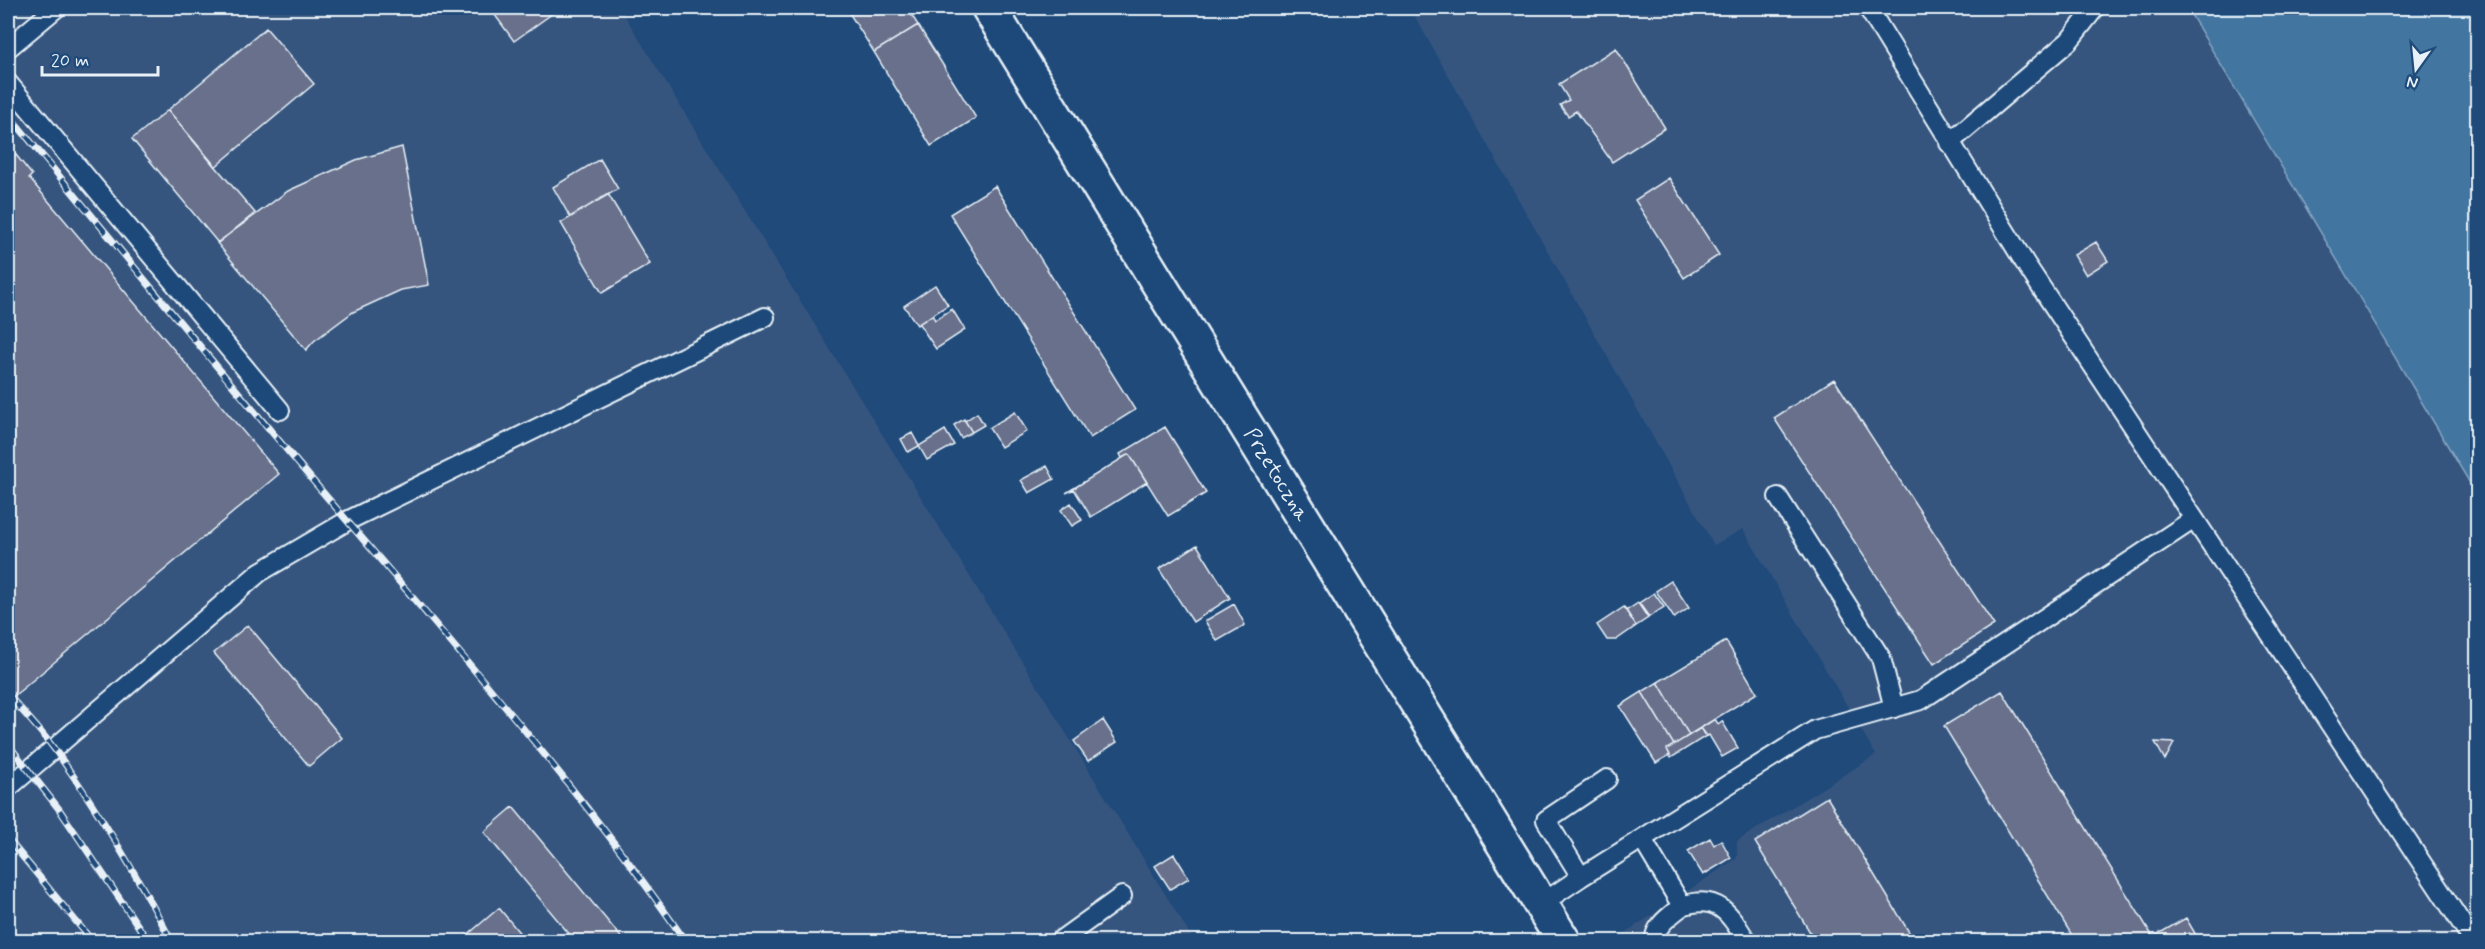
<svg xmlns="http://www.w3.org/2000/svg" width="2485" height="949" font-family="Mynerve,sans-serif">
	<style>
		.built { fill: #35557f }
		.water { fill: #4375a0; stroke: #85a7c3; stroke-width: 1.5 }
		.building { fill: #676f8b; stroke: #e8f1f8; stroke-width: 1.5 }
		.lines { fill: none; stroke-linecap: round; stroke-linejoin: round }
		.service-casing { stroke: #e8f1f8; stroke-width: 22 }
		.minor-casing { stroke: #e8f1f8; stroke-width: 38 }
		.service { stroke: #1f4a7a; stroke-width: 18 }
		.minor { stroke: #1f4a7a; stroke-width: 33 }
		.rail-casing { stroke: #e8f1f8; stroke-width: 7 }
		.rail { stroke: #1f4a7a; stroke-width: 4.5; stroke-dasharray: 14; stroke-linecap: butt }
		.labels { text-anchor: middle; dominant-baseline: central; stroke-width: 4.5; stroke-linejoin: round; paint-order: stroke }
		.street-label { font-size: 21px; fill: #e8f1f8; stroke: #1f4a7a }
	</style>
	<rect width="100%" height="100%" fill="#1f4a7a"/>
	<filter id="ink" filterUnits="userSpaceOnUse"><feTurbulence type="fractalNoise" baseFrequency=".0167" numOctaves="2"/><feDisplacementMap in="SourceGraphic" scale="12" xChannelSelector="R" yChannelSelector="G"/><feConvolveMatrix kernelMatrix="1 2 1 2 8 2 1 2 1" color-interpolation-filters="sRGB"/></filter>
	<g filter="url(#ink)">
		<path class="built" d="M8 8H620L1194 941H8Z
			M1410 8H2187L2477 495V941H1613L1737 858V841L1876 755 1743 529 1714 545Z"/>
		<path class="water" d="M2187 8H2477V495Z"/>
		<path class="building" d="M498 8H560L514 41 492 11Z
			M846 8H907L918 25 874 52Z
			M918 25 976 118 931 146 874 52Z
			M266 28 314 84 215 167 168 110Z
			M1616 48 1665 128 1612 162 1576 111 1568 116 1560 105 1569 100 1559 84Z
			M168 110 255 213 218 243 132 139Z
			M8 145 32 175 29 178 279 474 8 701Z
			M402 147 429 285 401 290 353 312 314 341 306 350 217 243 288 191 356 160Z
			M600 159 618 189 570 217 553 187Z
			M1669 178 1719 255 1684 278 1635 200Z
			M995 186 1135 410 1090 438 950 214Z
			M608 194 650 264 602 293 561 223Z
			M2096 242 2108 261 2086 275 2074 255Z
			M935 285 948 305 917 325 904 306Z
			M952 309 965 330 936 349 919 324 932 315 935 320Z
			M1834 379 1994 625 1934 664 1774 418Z
			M1015 412 1027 431 1001 447 989 428Z
			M977 413 984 425 972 432 965 421Z
			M964 419 972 432 961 438 954 425Z
			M1165 427 1206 493 1168 516 1129 454 1122 458 1120 454Z
			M945 430 954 445 927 460 919 446Z
			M912 433 919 446 908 452 901 439Z
			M1129 454 1147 482 1091 517 1074 489 1066 493Z
			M1047 466 1054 479 1029 493 1021 480Z
			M1071 503 1082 520 1072 526 1061 510Z
			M1197 545 1230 598 1193 622 1159 569Z
			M1671 581 1689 608 1674 618 1656 591Z
			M1654 593 1664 607 1649 617 1639 603Z
			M1638 603 1648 618 1636 626 1626 611Z
			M1234 604 1245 625 1217 641 1205 621Z
			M1624 607 1636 626 1616 640H1607L1597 625Z
			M248 625 342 738 309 766 214 653Z
			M1726 641 1757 693 1689 735 1658 682Z
			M1658 682 1689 735 1674 745 1642 692Z
			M2002 691 2153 937 2186 918 2200 942H2076L1944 726Z
			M1642 692 1674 745 1667 749 1670 755 1656 763 1620 706Z
			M1715 719 1718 724 1722 721 1738 748 1722 757 1709 735 1707 736 1701 728Z
			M1103 720 1117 742 1088 761 1074 741Z
			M1701 728 1706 736 1671 758 1667 749Z
			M2155 742 2174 743 2165 760Z
			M1827 797 1915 942H1816L1755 842Z
			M513 807 625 942H576L484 832Z
			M1710 838 1714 845 1721 840 1731 858 1703 875 1688 851Z
			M1174 854 1189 878 1170 889 1155 866Z
			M499 908 527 942H459Z"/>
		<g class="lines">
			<g class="service-casing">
				<path id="service" d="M1868 8 2025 263 2474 942
					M8 48 56 8
					M8 83 280 410
					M1949 143 2069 41 2095 8
					M1778 497 1881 658 1894 708
					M8 788 260 572 347 521 765 317
					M1642 839 1682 906C1670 916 1655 925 1654 942
					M1581 877 1546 820 1607 779
					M1541 904 1581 877 1815 730 1921 700 2194 519
					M1682 906C1718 893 1730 914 1747 942
					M1058 942 1122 896"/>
			</g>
			<g class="minor-casing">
				<g id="minor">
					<path id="s1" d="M989 8 1564 942"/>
				</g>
			</g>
			<use href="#service" class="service"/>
			<use href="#minor" class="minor"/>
			<g class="rail-casing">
				<path id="rail" d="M8 114C121 251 233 388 349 523 465 659 584 794 686 942
					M11 698C26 715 42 732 55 750 99 811 137 875 172 942
					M8 744 59 809 149 942
					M8 839 93 942"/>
			</g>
			<use href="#rail" class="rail"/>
		</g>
	</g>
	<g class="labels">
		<g class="street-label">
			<text stroke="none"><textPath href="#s1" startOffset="548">Przetoczna</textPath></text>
		</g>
	</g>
	<rect width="2485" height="949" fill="none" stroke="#1f4a7a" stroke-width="30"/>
	<rect x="15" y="15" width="2455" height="919" fill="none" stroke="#e8f1f8" stroke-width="2" filter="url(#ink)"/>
	<g transform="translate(2416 69) rotate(195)" stroke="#1f4a7a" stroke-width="4.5" paint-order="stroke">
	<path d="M0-4.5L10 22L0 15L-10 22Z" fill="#e8f1f8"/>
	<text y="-9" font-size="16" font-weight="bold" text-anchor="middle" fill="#e8f1f8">N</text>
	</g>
	<path d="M42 66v9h116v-9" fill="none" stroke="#e8f1f8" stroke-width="3"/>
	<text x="51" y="66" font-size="18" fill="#e8f1f8" stroke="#1f4a7a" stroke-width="4.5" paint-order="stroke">20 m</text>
</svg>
